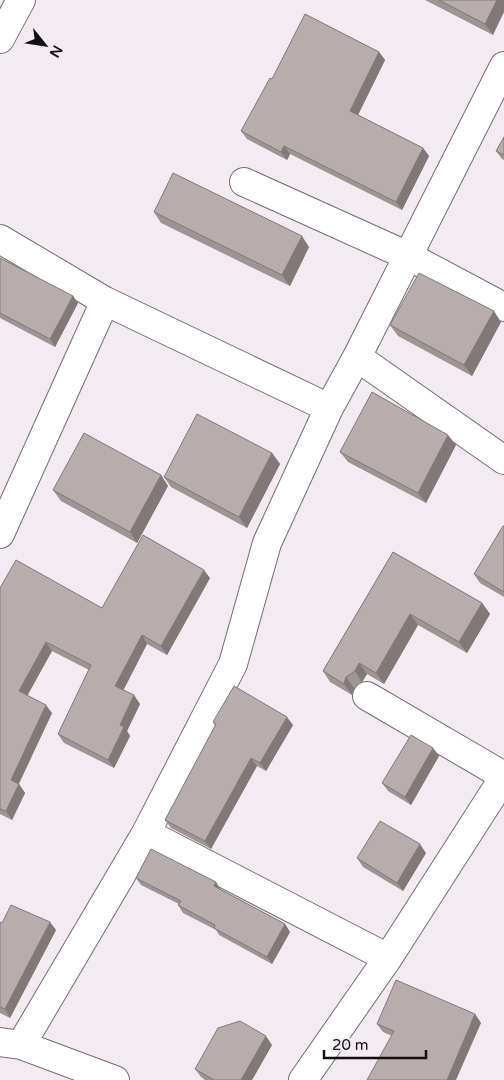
<svg xmlns="http://www.w3.org/2000/svg" width="504" height="1080" font-family="'Varela Round',sans-serif">
	<style>
		.lines { fill: none; stroke-linecap: round; stroke-linejoin: round }
		.street-casing { stroke: #736d72; stroke-width: 30 }
		.street { stroke: #fff; stroke-width: 28 }
		.wall { fill: #9d9594 }
		.shaded-wall { fill: #807978 }
		.building { fill: #b7adac; stroke: #807978 }
	</style>
	<rect width="100%" height="100%" fill="#f2ebf1"/>
	<g class="lines">
		<g class="street-casing">
			<path id="street" d="M0 39 21 0
				M244 182 408 256 504 307
				M0 239 105 301 329 408
				M357 357 504 460
				M0 534 105 301
				M367 696 504 776
				M146 833 388 958
				M0 1042 21 1045 115 1080
				M21 1045 146 833 233 664 267 543 329 408 357 357 504 66
				M303 1080 388 958 504 777"/>
		</g>
		<use href="#street" class="street"/>
	</g>
	<path class="wall" d="M425 0H504L493 35Z
		M379 52 385 60 358 115 423 148 429 156 402 210 290 154 287 160 247 139 241 131 272 79Z
		M504 137V160L502 159 496 151Z
		M154 212 309 247 290 286 161 223Z
		M0 258 73 296 78 303 55 347 0 318Z
		M501 322 472 376 398 336 390 325Z
		M456 445 426 503 348 462 340 452Z
		M272 453 280 464 247 528 171 487 164 477Z
		M161 475 168 486 137 543 61 501 53 490Z
		M504 526V597L480 583 474 574Z
		M393 552 482 603 490 614 467 653 418 625 384 684 367 674 362 682 354 688 352 695 330 682 323 671Z
		M210 578 167 655 147 644 123 690 140 704 127 731 130 736 114 768 64 743 58 734 89 670 52 651 27 695 52 713 19 784 25 793 12 820 0 814V588L102 608Z
		M213 722 293 725 266 771 257 766 211 849 171 828 165 820 215 726Z
		M433 748 439 756 411 805 388 791 382 783Z
		M426 853 403 891 363 867 357 858Z
		M136 878 221 890 285 924 290 932 272 964 219 935 216 930 183 913 178 905 179 904 141 885Z
		M0 922 2 923 56 930 10 1018 0 1013Z
		M475 1014 481 1023 392 1036 383 1032 377 1024Z
		M272 1045 252 1080H205L201 1077 195 1069Z"/>
	<path class="shaded-wall" d="M497 0H504V12L493 35 485 24Z
		M379 52 385 60 356 119 350 111Z
		M284 146 290 154 287 160 281 152Z
		M423 148 429 156 402 210 396 202Z
		M302 236 309 247 290 286 282 275Z
		M73 296 78 303 55 347 50 339Z
		M494 311 501 322 472 376 464 365Z
		M448 435 456 445 426 503 418 493Z
		M272 453 280 464 247 528 239 517Z
		M161 475 168 486 137 543 130 532Z
		M204 570 210 578 167 655 161 646Z
		M482 603 490 614 467 653 459 642Z
		M410 614 418 625 384 684 376 673Z
		M142 635 147 644 121 695 115 686Z
		M46 642 52 651 25 700 19 691Z
		M359 663 367 674 362 682 355 671Z
		M346 677 354 688 352 695 344 684Z
		M134 695 140 704 127 731 130 736 114 768 108 760 120 725Z
		M46 705 52 713 16 789 11 780Z
		M287 717 293 725 266 771 260 763Z
		M433 748 439 756 411 805 405 797Z
		M251 758 257 766 211 849 205 841Z
		M19 784 25 793 12 820 6 811Z
		M420 844 426 853 403 891 397 883Z
		M216 882 221 890 214 886Z
		M50 922 56 930 10 1018 5 1009Z
		M285 924 290 932 272 964 267 957Z
		M475 1014 481 1023 456 1080H447Z
		M266 1036 272 1045 252 1080H241Z"/>
	<path class="building" d="M439 0H497L485 24Z
		M305 14 379 52 350 111 423 148 396 202 284 146 281 152 241 131 270 78 272 79Z
		M504 137V155L496 151Z
		M173 173 302 236 282 275 154 212Z
		M0 258 73 296 50 339 0 313Z
		M419 273 494 311 464 365 390 325Z
		M372 392 448 435 418 493 340 452Z
		M197 414 272 453 239 517 164 477Z
		M84 433 161 475 130 532 53 490Z
		M503 526H504V592L474 574Z
		M143 535 204 570 161 646 142 635 115 686 134 695 120 725 124 727 108 760 58 734 91 665 46 642 19 691 46 705 11 780 19 784 6 811 0 809V588L16 560 102 608Z
		M393 552 482 603 459 642 410 614 376 673 359 663 355 671 346 677 344 684 323 671Z
		M234 686 287 717 260 763 251 758 205 841 165 820 216 724 213 722Z
		M411 735 433 748 405 797 382 783Z
		M380 821 420 844 397 883 357 858Z
		M151 849 216 882 214 886 285 924 267 957 214 928 215 925 178 905 181 901 136 878Z
		M11 905 50 922 5 1009 0 1007V922L2 923Z
		M396 980 475 1014 447 1080H367L394 1031 377 1024Z
		M240 1021 266 1036 241 1080H214L195 1069 218 1028Z"/>
	<g transform="translate(45 45) rotate(120)" stroke="#f2ebf1" stroke-width="4" paint-order="stroke">
	<path d="M0-4L9 19L0 12L-9 19Z" fill="#120f12"/>
	<text y="-8" font-size="14" font-weight="bold" text-anchor="middle" fill="#120f12">N</text>
	</g>
	<path d="M324 1050v8h102v-8" fill="none" stroke="#120f12" stroke-width="2.5"/>
	<text x="332" y="1050" font-size="15" fill="#120f12" stroke="#f2ebf1" stroke-width="4" paint-order="stroke">20 m</text>
</svg>
